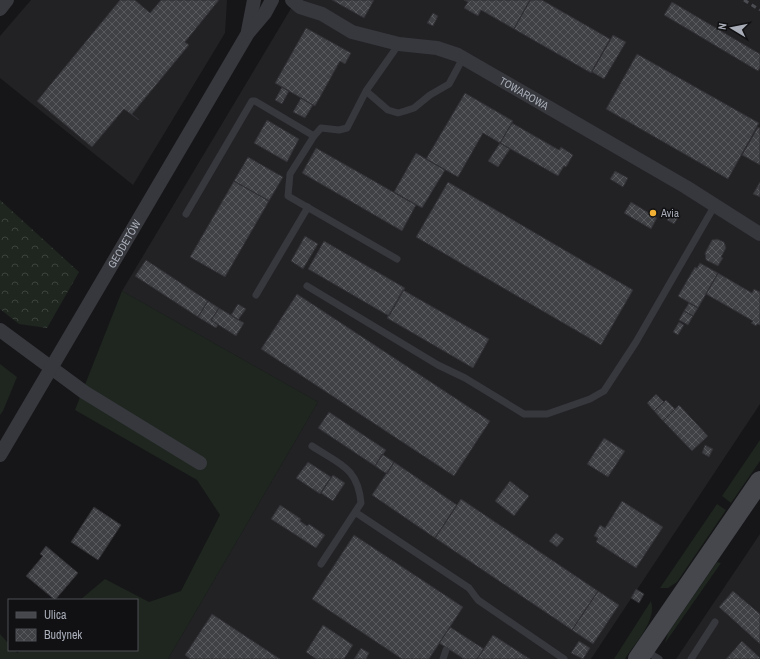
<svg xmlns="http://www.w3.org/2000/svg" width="760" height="659" font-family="'Archivo Narrow',sans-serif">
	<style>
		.built { fill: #222225 }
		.grass { fill: #1e261f }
		.forest { fill: url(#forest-crowns) }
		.building { fill: url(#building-cross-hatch); stroke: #303034 }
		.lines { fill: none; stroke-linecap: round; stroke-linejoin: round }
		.lane { stroke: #37383d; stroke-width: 7 }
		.street { stroke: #37383d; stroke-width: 14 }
		.secondary { stroke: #45474d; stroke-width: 20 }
		.rail { stroke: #4a4c52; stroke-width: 3; stroke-dasharray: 5 4; stroke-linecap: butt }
		.poi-dot { fill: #f2b134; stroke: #111113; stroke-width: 1.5 }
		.labels { text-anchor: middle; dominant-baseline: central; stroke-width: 3; stroke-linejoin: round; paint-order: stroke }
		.street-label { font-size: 11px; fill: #a8adb8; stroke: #111113 }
		.poi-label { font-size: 11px; fill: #a8adb8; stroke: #111113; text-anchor: start }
	</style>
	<defs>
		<pattern id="forest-crowns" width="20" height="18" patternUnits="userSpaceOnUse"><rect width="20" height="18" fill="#1e261f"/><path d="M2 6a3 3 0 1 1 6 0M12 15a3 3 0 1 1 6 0" fill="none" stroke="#3c433d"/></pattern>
		<pattern id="building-cross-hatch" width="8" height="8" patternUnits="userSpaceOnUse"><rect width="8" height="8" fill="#404145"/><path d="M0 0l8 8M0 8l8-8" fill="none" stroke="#595a5e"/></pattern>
	</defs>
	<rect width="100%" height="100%" fill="#161618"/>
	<path class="built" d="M31 0H227L225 33 133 185 0 78V36Z
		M296 0H760V404L591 659H168L318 402 122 291Z
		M760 534V659H676Z"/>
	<path class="grass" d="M122 291 318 402 168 659H0V634L9 644V650H15L17 653 21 650H137V600H80L105 579 149 602 181 591 220 515 197 480 75 410Z
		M0 364 17 377 3 411 0 415Z
		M760 440V461L731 503 722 496Z
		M717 504 726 510 677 582 668 588H660Z
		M717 562 721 563 665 643 668 633Z
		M651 601C657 621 635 643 625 659H614Z"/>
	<path class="forest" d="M0 200 79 272 47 328 19 324 0 309Z"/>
	<path class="building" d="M120 0H135L150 13 161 0H219L185 42 189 45 132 114 139 120 124 109 92 147 37 101Z
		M332 0H374L364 18Z
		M464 0H530L514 29 481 10 478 16 464 8 468 2Z
		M530 0H542L610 39 591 73 514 29Z
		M672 2 760 54V68L758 71 664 15Z
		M433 13 438 16 433 26 427 23Z
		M306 28 351 53 345 64 340 61 315 106 275 83Z
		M613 35 626 42 604 79 592 72Z
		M637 54 759 123 728 179 606 109Z
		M282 87 289 91 282 104 275 100Z
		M465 93 513 121 500 143 483 133 458 177 426 159Z
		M301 98 313 105 305 118 293 112Z
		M267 120 299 139 287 162 254 143Z
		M512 123 559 150 561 147 573 155 566 167 564 166 558 176 500 143Z
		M758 127 760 128V165L742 155Z
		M500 143 510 149 498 167 488 161Z
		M316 148 416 205 402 231 302 173Z
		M416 153 445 170 422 208 394 192Z
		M248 157 283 177 269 201 234 181Z
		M615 171 628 178 623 187 610 179Z
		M234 181 269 201 225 277 190 257Z
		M448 182 633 290 601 345 416 237Z
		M760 182V197L753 194Z
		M631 202 657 218 651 229 624 213Z
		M672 212 679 216 674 224 667 220Z
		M305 236 318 244 303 269 291 261Z
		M717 239 724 242 726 248 721 257 723 258 718 266 706 260 705 253 712 240Z
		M324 241 405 288 389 316 308 269Z
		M146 260 208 301 198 317 135 276Z
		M700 263 718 273 698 308 678 296 695 267 697 268Z
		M718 273 752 293 754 289 760 292V325L757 324 756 326 751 323 753 321 706 294Z
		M403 290 489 339 473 368 387 318Z
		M297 294 490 421 454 476 261 349Z
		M208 301 219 308 211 320 218 325 216 328 198 317Z
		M689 303 698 308 693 316 684 311Z
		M238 304 246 309 238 320 231 315Z
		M219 308 244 323 236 336 211 320Z
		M684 311 693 316 688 325 679 320Z
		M679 322 684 325 678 335 673 332Z
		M656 394 664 402 654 411 647 403Z
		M666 400 675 409 663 421 654 411Z
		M679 405 708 436 692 451 663 421Z
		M329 412 386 450 375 466 318 428Z
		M604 438 625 451 608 477 587 464Z
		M705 445 713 449 709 457 702 453Z
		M382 454 394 462 387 474 375 466Z
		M308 462 331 477 320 494 296 478Z
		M394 462 457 505 435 538 372 495Z
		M333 475 345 483 333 501 321 493Z
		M510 481 529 496 514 516 495 501Z
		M461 499 598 591 572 630 435 538Z
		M622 501 663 527 636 568 596 542 598 538 594 536 600 525 605 528Z
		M280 505 301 519 300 521 307 526 309 524 325 535 316 548 271 519Z
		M94 507 121 525 98 560 71 542Z
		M556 533 564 539 557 547 549 541Z
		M354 535 463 607 429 659H402L312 599Z
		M46 546 78 573 55 600 26 576 43 556 40 554Z
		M636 589 644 594 639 603 631 598Z
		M598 591 619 605 593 644 572 630Z
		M733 591 760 614V644L719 607Z
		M212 614 280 659H190L185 655Z
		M323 625 353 645 344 659H316L306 652Z
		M450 627 484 649 477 659H464L439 643Z
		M493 635 530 659H477Z
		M579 641 590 648 583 659 571 653Z
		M742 641 760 658V659H726Z
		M361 648 369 653 366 659H354Z"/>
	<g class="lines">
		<path class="lane" d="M366 91 388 110 398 113 405 111 414 108 430 95 449 84 463 58
			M186 214 252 101H255L314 136
			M397 259 288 196 290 174 314 136 321 128 339 130 347 128 366 91 399 44
			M307 286 438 365 465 378 524 414H547L590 399 604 391 636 342 715 205
			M256 295 308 207
			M312 446C339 464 358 467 361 503L321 564
			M355 512 469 588 478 600 564 659
			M646 651 659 659
			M443 659 446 650
			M691 659 715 622"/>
		<g class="street">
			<path id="s1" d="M292 0 300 7 322 14 352 32 399 44 437 48 458 55 686 187 760 234"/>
			<path d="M0 9 7 0"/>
			<path d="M248 31 254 0"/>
			<path d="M0 330 84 392 200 463"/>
			<path id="s2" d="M0 455 248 33 265 13 272 0"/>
		</g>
		<path class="secondary" d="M638 659 760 481"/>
		<path class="rail" d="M744 0 760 10"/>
	</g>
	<circle class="poi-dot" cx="653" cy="213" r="4"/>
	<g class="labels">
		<g class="street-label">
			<text stroke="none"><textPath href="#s1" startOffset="254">TOWAROWA</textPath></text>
			<text stroke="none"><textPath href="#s2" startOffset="245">GEODETÓW</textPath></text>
		</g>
		<g class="poi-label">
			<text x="661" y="213">Avia</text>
		</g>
	</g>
	<rect x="8" y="599" width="130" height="52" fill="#111113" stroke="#4d4f55"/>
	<rect x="16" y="612" width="20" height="6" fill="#45474d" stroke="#4d4f55"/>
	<text x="44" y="619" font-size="12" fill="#a8adb8">Ulica</text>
	<rect x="16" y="629" width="20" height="12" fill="url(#building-cross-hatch)" stroke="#4d4f55"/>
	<text x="44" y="639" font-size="12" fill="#a8adb8">Budynek</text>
	<g transform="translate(732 28) rotate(280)" stroke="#111113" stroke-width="3" paint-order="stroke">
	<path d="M0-3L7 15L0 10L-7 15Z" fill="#a8adb8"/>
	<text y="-6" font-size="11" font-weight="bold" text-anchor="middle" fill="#a8adb8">N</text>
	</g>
</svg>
